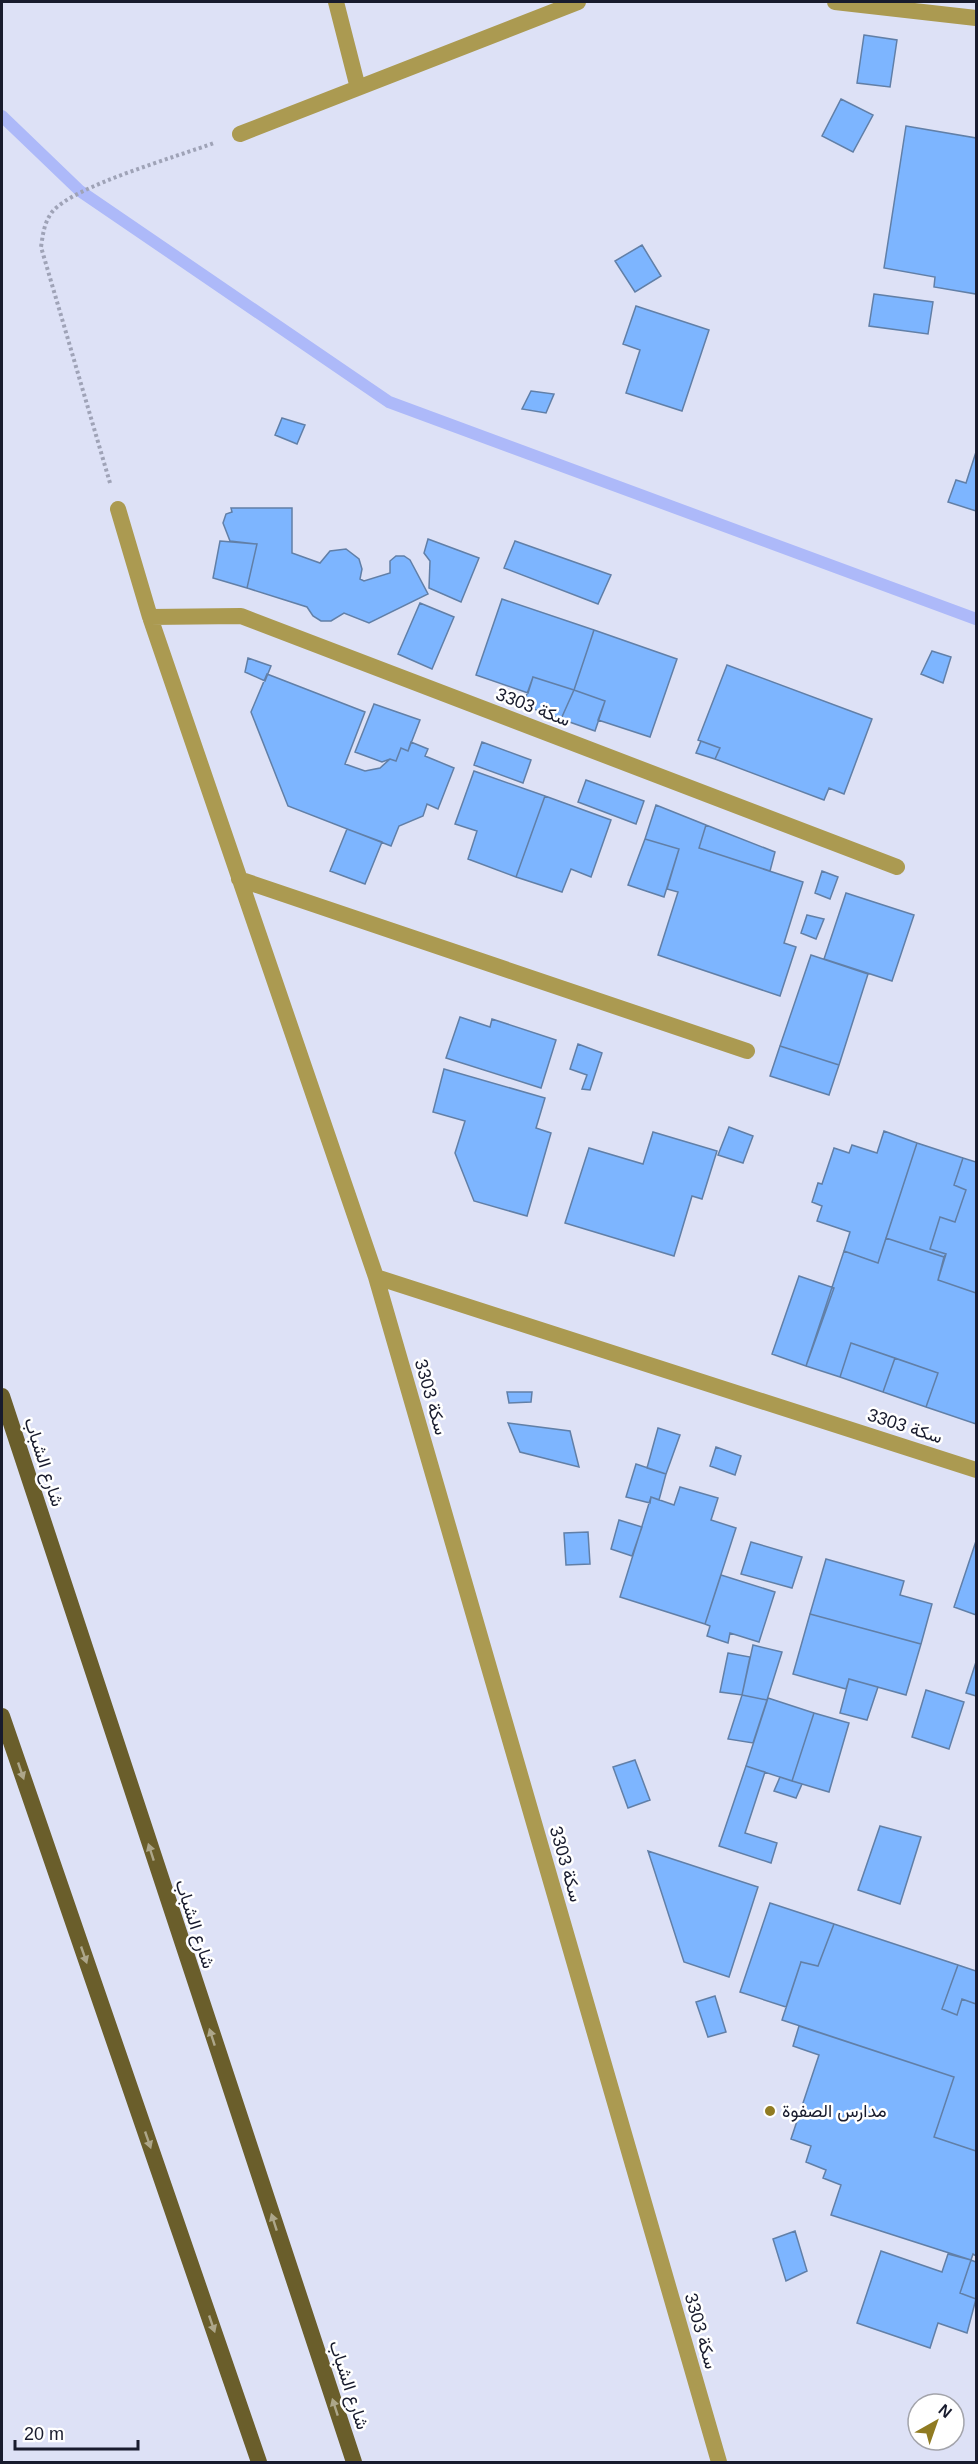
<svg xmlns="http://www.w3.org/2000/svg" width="978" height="2464" font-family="Helvetica,Vazirmatn,sans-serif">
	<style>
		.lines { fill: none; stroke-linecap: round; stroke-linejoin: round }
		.stream { stroke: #adb9f9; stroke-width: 12 }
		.building { fill: #7db5ff; stroke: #617fa7; stroke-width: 1.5 }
		.path { stroke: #9fa3b7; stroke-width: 4; stroke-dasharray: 3 3; stroke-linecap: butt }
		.minor { stroke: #ab9a51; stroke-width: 16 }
		.primary { stroke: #6a5e2b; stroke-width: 16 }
		.oneway { fill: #ada68a }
		.poi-dot { fill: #907b22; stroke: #fff; stroke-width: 2 }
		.labels { text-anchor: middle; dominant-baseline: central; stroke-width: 5; stroke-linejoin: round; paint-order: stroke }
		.street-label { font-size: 18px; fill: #181b2d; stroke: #fff }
		.poi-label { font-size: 18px; fill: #181b2d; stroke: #fff; text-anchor: start }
	</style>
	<rect width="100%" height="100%" fill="#dde1f6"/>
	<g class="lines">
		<path class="stream" d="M2 116 80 191 389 402 976 619"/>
	</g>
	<path class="building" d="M864 35 897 40 890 87 857 83Z
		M841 99 873 115 853 152 822 136Z
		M906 126 976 138V294L934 287 935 277 884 268Z
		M642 245 661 276 635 292 615 261Z
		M874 294 933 302 928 334 869 326Z
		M636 306 709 330 682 411 626 393 640 350 623 344Z
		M531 391 554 394 546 413 522 409Z
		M282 418 305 425 297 444 275 435Z
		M976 452V511L948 502 956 480 966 483Z
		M231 508H292V553L320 563 330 551 346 549 359 559 362 569 360 579 364 581 390 573V561L396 556H404L410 560 428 594 369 623 344 613 331 621H321L313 616 307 607 247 588 257 544 230 541 223 523 226 514 232 512Z
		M428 539 479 558 461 602 429 588 430 561 424 553Z
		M220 541 257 544 247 588 213 578Z
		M515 541 611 575 598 604 504 568Z
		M502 599 594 630 574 690 533 677 528 693 476 675Z
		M420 603 454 617 432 669 398 654Z
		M594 630 677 659 650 737 598 720 605 701 574 690Z
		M932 651 951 657 943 683 921 674Z
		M248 658 271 666 265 681 245 672Z
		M727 665 872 719 844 794 829 788 824 800 715 759 720 748 698 740Z
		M267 674 365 712 345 764 365 771 380 768 390 759 396 761 401 748 408 751 411 742 428 749 425 756 454 768 438 809 427 804 423 816 399 826 391 846 288 806 251 712Z
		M533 677 574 690 561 719 523 705Z
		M574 690 605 701 595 731 561 719Z
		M374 704 420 720 408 751 401 748 396 761 390 759 382 762 355 752Z
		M701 741 720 748 715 759 696 753Z
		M482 742 531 760 523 783 474 765Z
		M474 771 545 796 516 877 468 859 477 831 455 824Z
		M586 780 644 801 636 824 578 802Z
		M545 796 611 820 591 877 571 869 562 892 516 877Z
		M656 805 706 825 699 848 803 882 784 943 796 947 780 996 658 955 678 892 667 889 679 849 645 839Z
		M706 825 775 852 770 871 699 848Z
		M347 829 382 842 365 884 330 871Z
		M645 839 679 849 664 897 628 885Z
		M822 871 838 877 830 899 815 893Z
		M846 893 914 915 892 981 824 959Z
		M807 915 824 919 816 939 801 933Z
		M811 955 868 974 839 1065 780 1046Z
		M460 1017 490 1027 492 1019 556 1040 541 1088 446 1058Z
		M578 1044 602 1053 590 1090 582 1089 587 1075 570 1069Z
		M780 1046 839 1065 829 1095 770 1076Z
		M444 1069 545 1098 536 1128 551 1133 527 1216 474 1201 455 1153 465 1121 433 1112Z
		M729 1127 753 1136 743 1163 718 1155Z
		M884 1131 917 1143 878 1263 844 1251 850 1232 817 1221 822 1206 812 1202 818 1183 822 1184 834 1148 849 1153 852 1145 877 1153Z
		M653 1132 717 1151 702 1199 692 1196 674 1256 565 1223 589 1148 643 1164Z
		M917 1143 963 1158 954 1185 966 1190 955 1222 940 1217 930 1249 946 1254 944 1257 886 1238Z
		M963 1158 976 1162V1293L938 1280 946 1254 930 1249 940 1217 955 1222 966 1190 954 1185Z
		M886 1238 944 1257 938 1280 976 1293V1424L926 1407 938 1373 851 1343 840 1377 806 1366 844 1251 878 1263Z
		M799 1276 834 1288 806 1366 772 1354Z
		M851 1343 895 1358 883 1392 840 1377Z
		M895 1358 938 1373 926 1407 883 1392Z
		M507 1392H532L531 1402 509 1403Z
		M508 1423 570 1431 579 1467 520 1452Z
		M658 1428 680 1435 666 1474 647 1468Z
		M716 1447 741 1456 735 1475 710 1466Z
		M636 1464 666 1474 659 1500 651 1497 650 1503 626 1497Z
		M680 1487 718 1498 711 1520 736 1528 705 1624 620 1597 651 1497 674 1505Z
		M619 1520 642 1527 632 1556 611 1549Z
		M588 1532 590 1564 566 1565 564 1533Z
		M976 1541V1615L954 1607Z
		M751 1542 802 1557 792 1588 741 1574Z
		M826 1559 904 1581 900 1595 932 1604 921 1644 810 1614Z
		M721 1575 775 1592 759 1642 730 1633 728 1643 707 1636 710 1626 705 1624Z
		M810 1614 921 1644 906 1695 849 1679 846 1689 793 1674Z
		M753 1645 782 1652 767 1700 742 1695Z
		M728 1653 750 1657 742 1695 720 1692Z
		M976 1662V1696L966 1693Z
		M849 1679 878 1687 867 1720 840 1713Z
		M926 1690 964 1702 949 1749 912 1737Z
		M742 1695 767 1700 753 1743 728 1739Z
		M768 1698 814 1713 792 1781 746 1766Z
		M814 1713 849 1723 829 1792 792 1781Z
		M635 1760 650 1800 628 1808 613 1767Z
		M746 1766 765 1772 745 1833 777 1843 771 1863 719 1846Z
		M780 1777 802 1784 796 1798 774 1791Z
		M880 1826 921 1837 900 1904 858 1890Z
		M648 1851 758 1887 729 1977 684 1962Z
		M770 1903 834 1924 818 1966 801 1962 786 2007 740 1992Z
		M834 1924 958 1965 942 2009 957 2015 962 1999 976 2004V2151L934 2137 954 2077 782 2020 801 1962 818 1966Z
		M958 1965 976 1971V2004L962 1999 957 2015 942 2009Z
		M715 1996 726 2032 708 2037 696 2002Z
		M799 2026 954 2077 934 2137 976 2151V2256L973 2254 971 2260 831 2215 841 2185 823 2178 826 2170 806 2162 811 2146 791 2139 819 2055 793 2046Z
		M795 2231 807 2271 786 2281 773 2239Z
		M881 2251 942 2272 948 2254 971 2260 960 2293 976 2299 967 2333 938 2323 930 2348 857 2323Z
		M971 2260 976 2262V2299L960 2293Z"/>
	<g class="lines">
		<path class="path" d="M110 483 41 247C43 234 44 223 52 212 73 186 179 156 214 143"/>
		<path class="minor" d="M336 2 358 88
			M835 2 976 18
			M240 134 578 2
			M118 509 150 617 376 1277 719 2462
			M150 617 241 616 897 867
			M239 879 747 1051
			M376 1277 976 1470"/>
		<path class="primary" d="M2 1396 354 2462
			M2 1716 259 2462"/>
	</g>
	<defs><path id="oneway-solid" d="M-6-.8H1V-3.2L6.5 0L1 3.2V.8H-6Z" transform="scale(1.5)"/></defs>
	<g class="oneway">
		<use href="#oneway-solid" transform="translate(21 1771) rotate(71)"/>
		<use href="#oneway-solid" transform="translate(151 1852) rotate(-108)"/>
		<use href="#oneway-solid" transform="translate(84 1955) rotate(71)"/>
		<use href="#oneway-solid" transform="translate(212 2037) rotate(-108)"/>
		<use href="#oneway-solid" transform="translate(148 2140) rotate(71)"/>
		<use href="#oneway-solid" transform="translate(274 2222) rotate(-108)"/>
		<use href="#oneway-solid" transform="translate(212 2324) rotate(71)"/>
		<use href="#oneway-solid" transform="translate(335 2407) rotate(-108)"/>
	</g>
	<circle class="poi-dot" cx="770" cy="2111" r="6"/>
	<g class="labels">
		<g class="street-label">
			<text transform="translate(533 707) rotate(21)">سكة 3303</text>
			<text transform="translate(431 1397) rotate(74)">سكة 3303</text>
			<text transform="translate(905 1426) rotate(18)">سكة 3303</text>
			<text transform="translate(44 1462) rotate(72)">شارع الشباب</text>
			<text transform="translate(566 1864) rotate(74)">سكة 3303</text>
			<text transform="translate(195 1924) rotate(72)">شارع الشباب</text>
			<text transform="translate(701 2331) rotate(74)">سكة 3303</text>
			<text transform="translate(349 2385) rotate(72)">شارع الشباب</text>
		</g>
		<g class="poi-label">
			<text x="782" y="2111">مدارس الصفوة</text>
		</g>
	</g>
	<rect width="978" height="2464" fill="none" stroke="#181b2d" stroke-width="6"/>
	<g transform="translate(936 2422) rotate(40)"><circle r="28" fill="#ffffff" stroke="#a3a4ab" stroke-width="1.5"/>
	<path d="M0-4.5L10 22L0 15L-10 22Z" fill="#907b22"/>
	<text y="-9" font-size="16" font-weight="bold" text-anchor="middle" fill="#181b2d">N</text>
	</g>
	<path d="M15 2440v9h123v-9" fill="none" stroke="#181b2d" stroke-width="3"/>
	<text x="24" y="2440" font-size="18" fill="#181b2d" stroke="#ffffff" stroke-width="4.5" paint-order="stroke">20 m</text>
</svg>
